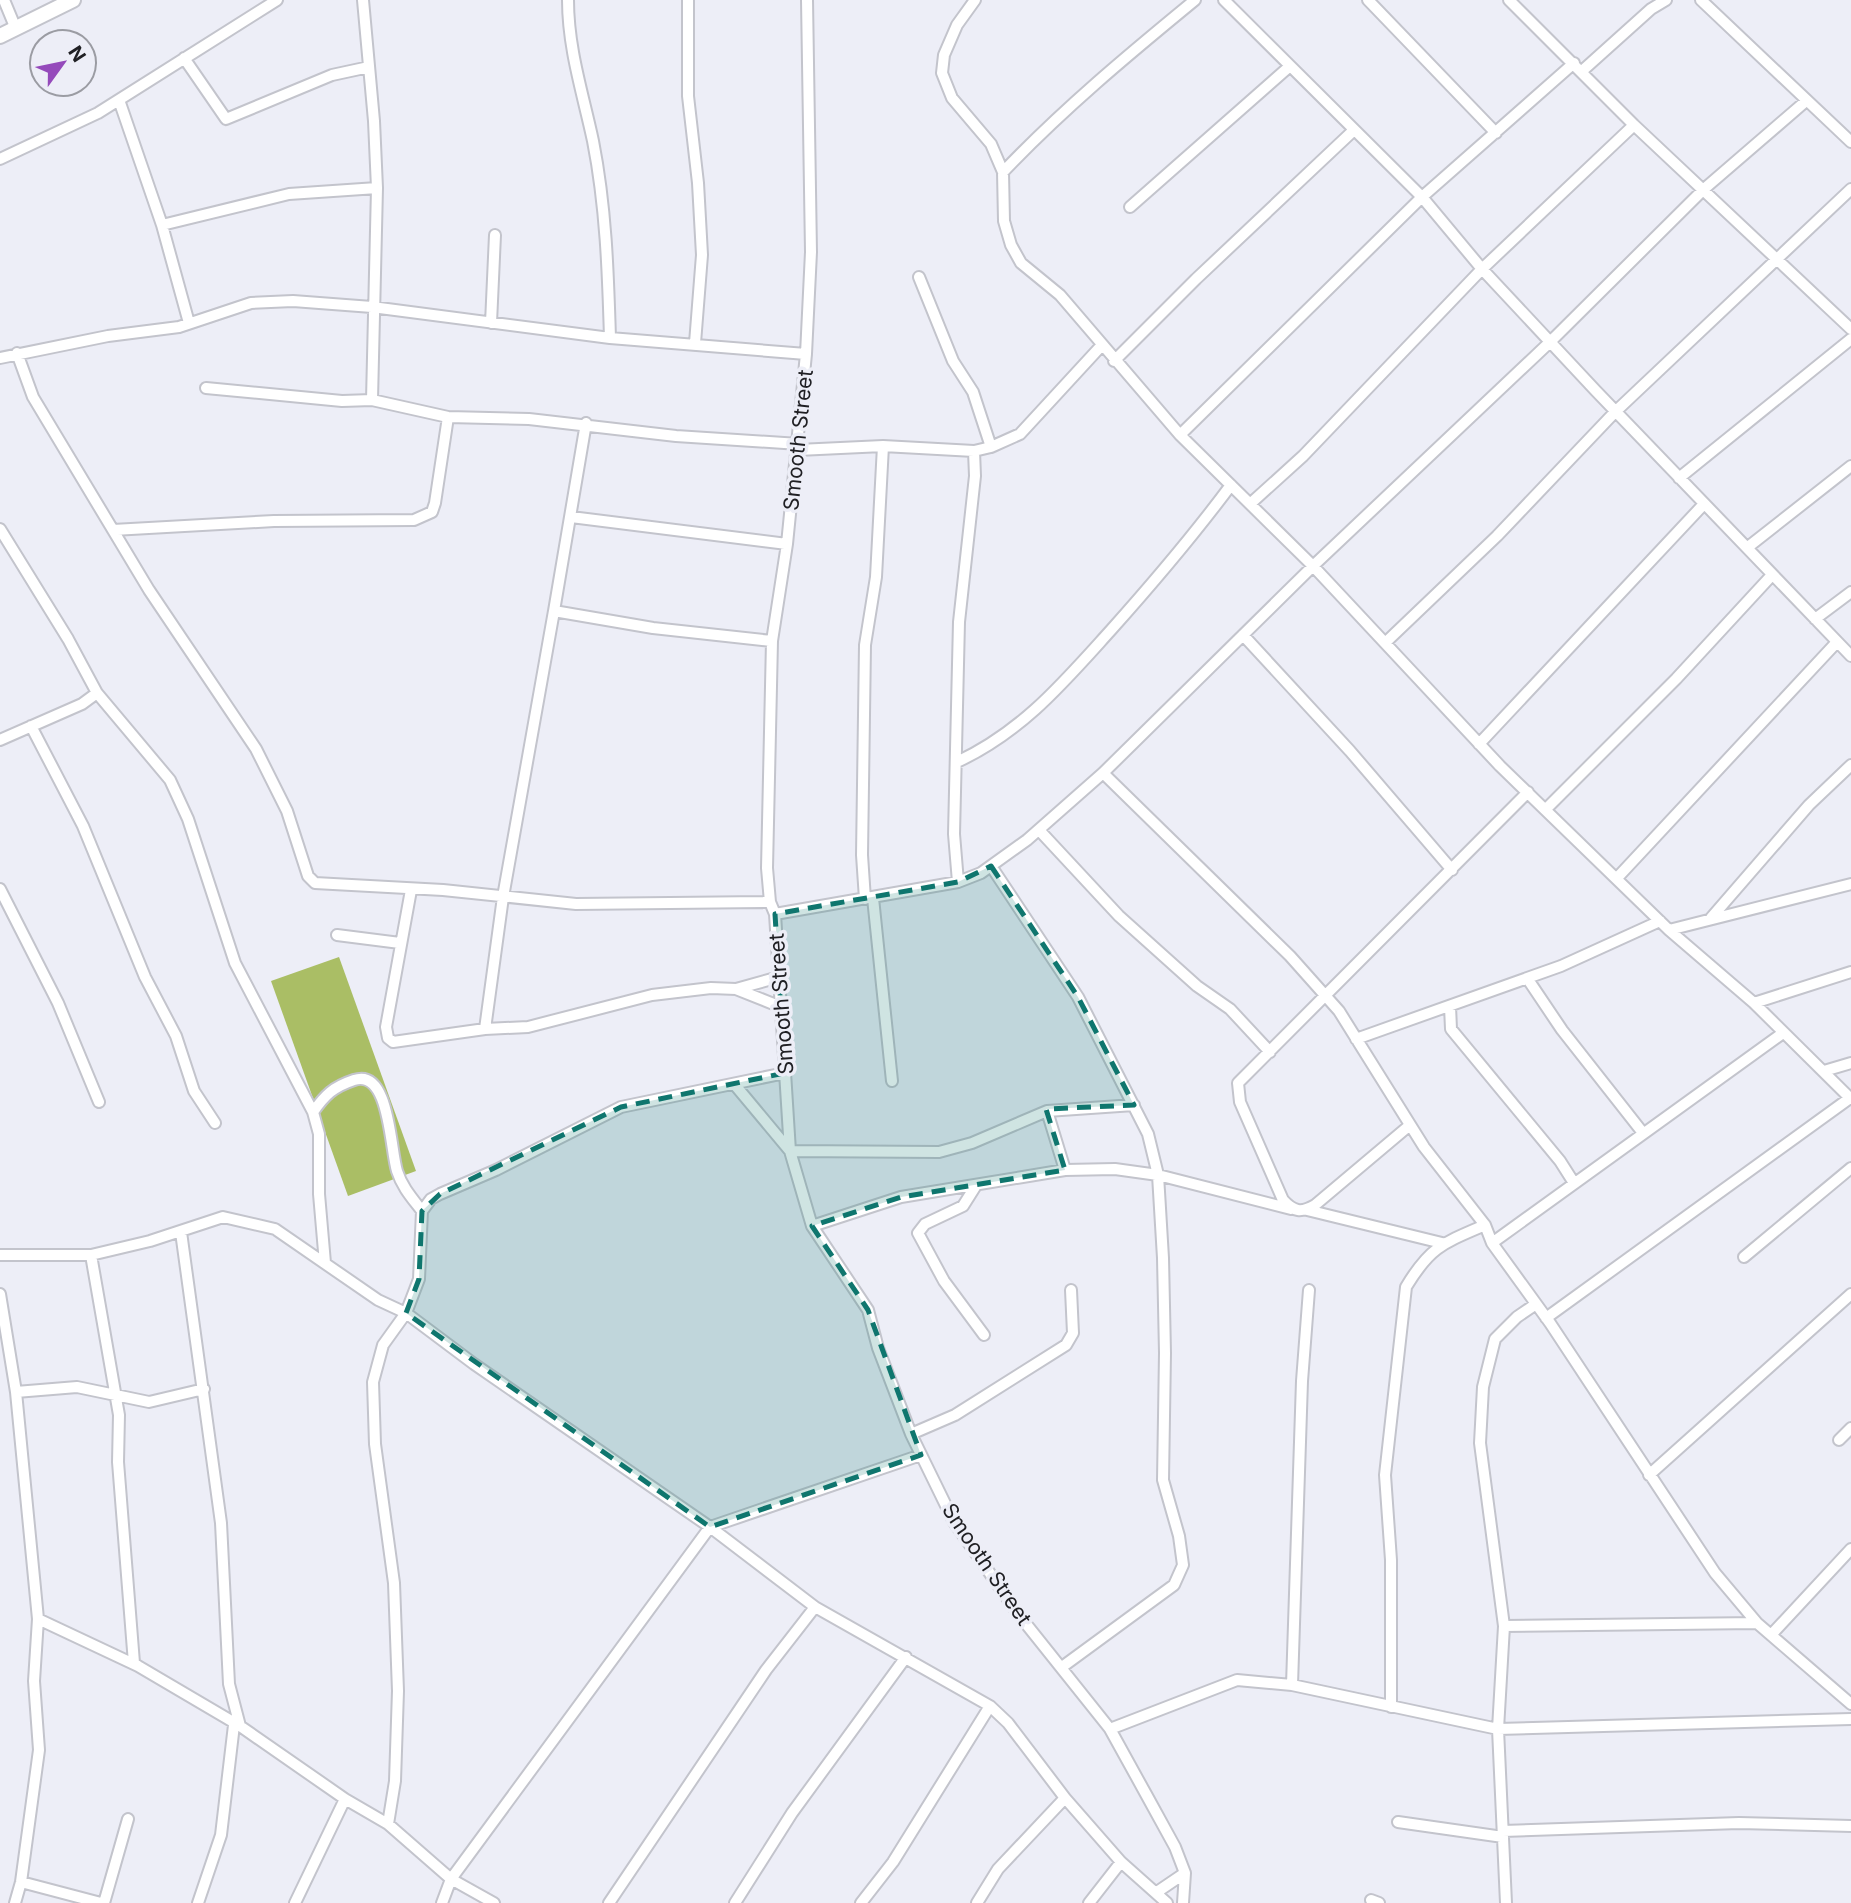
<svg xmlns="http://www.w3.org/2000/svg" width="1851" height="1903" font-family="Inter,sans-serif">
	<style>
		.forest { fill: #aabe65 }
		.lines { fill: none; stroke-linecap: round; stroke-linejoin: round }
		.minor-casing { stroke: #c3c4cc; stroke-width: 14 }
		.tertiary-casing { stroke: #c3c4cc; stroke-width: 18 }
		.minor { stroke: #fff; stroke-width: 10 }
		.tertiary { stroke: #fff; stroke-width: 14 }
		.marked { fill: #0f766e; fill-opacity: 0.2; stroke: #0f766e; stroke-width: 5; stroke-dasharray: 14 9; stroke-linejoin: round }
		.labels { text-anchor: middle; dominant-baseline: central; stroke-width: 7; stroke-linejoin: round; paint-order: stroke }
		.street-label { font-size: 21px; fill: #202024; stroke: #edeef7 }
	</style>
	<rect width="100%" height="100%" fill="#edeef7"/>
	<path class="forest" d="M339 957 416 1171 348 1196 271 981Z"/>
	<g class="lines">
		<g class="minor-casing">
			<path id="minor" d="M4 0 16 29
				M363 0 374 121 377 188 372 400
				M568 0C568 49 583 94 593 141 606 207 608 271 610 338
				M688 0V96L698 183 702 255 695 343
				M807 0 811 252 806 354 787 544 772 641 767 868 770 902 775 914 790 1151 812 1226 868 1310 878 1348 911 1434 954 1522 1019 1615 1110 1729 1147 1796 1175 1847 1185 1873 1183 1903
				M975 0 957 25 944 55 942 73 952 98 991 144 1003 172 1004 221 1011 245 1021 263 1060 295 1180 435 1313 566 1500 766 1669 930 1754 1003 1851 1099
				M1224 0 1422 197 1482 269 1596 391 1851 656
				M1368 0 1496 133
				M1509 0 1634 125 1851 329
				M1701 0 1851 142
				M184 58 226 119 332 75 369 67
				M1582 71 1651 9 1666 0
				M119 100 162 225 189 323
				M0 159 98 113 277 0
				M1003 172C1063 109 1128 55 1195 0
				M1130 207 1290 66
				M162 225 289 194 377 188
				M919 277 953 361 973 392 991 447 974 451
				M491 323 495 235
				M17 353 33 397 149 590 256 749 287 811 308 876 315 883 443 890 576 904 770 902
				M0 358 108 336 179 327 251 303 293 301 372 307 610 338 806 354
				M1114 361 1196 279 1354 130
				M206 388 342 401 372 400 448 417 529 419 676 436 799 444
				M1180 435 1422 197 1574 63
				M991 447 1020 434 1102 345
				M798 450 883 446 974 451 975 476 959 622 954 834 958 882
				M1679 478 1851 339
				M1250 504 1303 456 1482 269 1634 125
				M571 517 787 544
				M0 529 68 639 97 693 82 704 0 740
				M113 530 274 521 414 520 432 512 435 503 448 417
				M1748 547 1851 466
				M554 611 586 423
				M1815 619 1851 592
				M1243 635 1350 751 1452 870
				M1385 643 1497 536 1615 412 1851 189
				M97 693 170 780 188 819 235 963 313 1112 319 1134V1194L325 1263
				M31 726 83 826 145 977 176 1036 194 1091 215 1123
				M1479 744 1703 505
				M957 762C1023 731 1063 683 1111 630 1153 583 1193 536 1231 485
				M1103 773 1290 956 1339 1011 1424 1147 1485 1225 1492 1243 1550 1323 1715 1573 1757 1623 1851 1704
				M1546 809 1676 679 1772 575
				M1039 830 1119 916 1197 986 1230 1009 1270 1052
				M991 866 1078 997 1148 1134 1158 1175 1163 1258 1165 1353 1163 1480 1179 1536 1183 1565 1174 1585 1062 1667
				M1617 878 1837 642
				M0 889 58 1003 99 1102
				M411 890 386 1027 388 1038 393 1042 485 1029 528 1027 652 995 711 988 736 989 781 1007
				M873 898 892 1081
				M865 899 862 855 865 645 876 577 883 446
				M775 914 958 882 981 873 1027 840 1103 773 1313 566 1550 342 1704 189 1806 101
				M1711 918 1809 805 1851 765
				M1669 930 1851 884
				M337 935 400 943
				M1527 978 1562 1030 1643 1133
				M736 989 779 977
				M1754 1003 1851 972
				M1450 1006 1451 1029 1560 1161 1574 1183
				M485 1029 503 897 554 611 653 628 772 641
				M1356 1039 1561 966 1660 921
				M1824 1071 1851 1063
				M735 1085 790 1151 939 1152 972 1143 1047 1111 1134 1105
				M1047 1111 1065 1170
				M313 1112C325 1095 333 1087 354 1080 390 1068 390 1149 397 1171 402 1187 412 1198 422 1211
				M1410 1125 1315 1205C1301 1213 1294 1212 1283 1200L1240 1102 1238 1083 1528 792
				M975 1187 963 1206 925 1224 918 1233 944 1281 984 1335
				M1307 1210 1442 1243
				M812 1226 901 1197 1065 1170 1115 1169 1158 1175 1291 1209
				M181 1232 221 1523 229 1684 240 1726
				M1492 1243 1783 1033
				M0 1255H91L150 1241 223 1217 275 1229 378 1300 406 1313 474 1364 710 1527 815 1607 990 1706 1008 1723 1065 1798 1121 1862 1167 1903
				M91 1255 119 1415 118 1462 134 1663 138 1666
				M1744 1257 1851 1168
				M0 1294 16 1392 38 1619 34 1681 39 1750 21 1882 15 1903
				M1546 1318 1850 1098
				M16 1392 77 1387 149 1402 204 1389
				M911 1434 955 1415 1066 1345 1073 1333 1071 1290
				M1839 1440 1851 1428
				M1649 1475 1851 1294
				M38 1619 138 1666 240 1726 345 1799 388 1824 451 1879 494 1903
				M1504 1626 1757 1623
				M1771 1635 1851 1549
				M1292 1685 1302 1381 1309 1290
				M1391 1707V1560L1385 1475 1406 1287C1430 1247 1443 1243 1485 1225
				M1110 1729 1237 1680 1292 1685 1498 1729 1851 1719
				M1398 1822 1503 1837
				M388 1824 395 1781 398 1691 394 1583 375 1444 373 1382 383 1345 406 1313 419 1279 422 1211 431 1199 440 1194 496 1170 621 1107 785 1073
				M1503 1831 1739 1823 1851 1826
				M21 1882 101 1903
				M1157 1892 1185 1873
				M1371 1900 1379 1903
				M104 1903 128 1819
				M198 1903 221 1835 234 1725
				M295 1903 345 1799
				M442 1903 451 1879 710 1527 921 1455
				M609 1903 766 1670 815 1607
				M735 1903 792 1813 906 1657
				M861 1903 893 1862 990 1706
				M977 1903 998 1869 1065 1798
				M1089 1903 1121 1862
				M1506 1903 1498 1729 1504 1626 1480 1443 1483 1387 1495 1339 1517 1317 1536 1304"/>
		</g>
		<g class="tertiary-casing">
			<path id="tertiary" d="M0 36 73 0"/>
		</g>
		<use href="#minor" class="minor"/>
		<use href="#tertiary" class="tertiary"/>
	</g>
	<path class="marked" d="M991 866 1078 997 1134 1105 1046 1109 1065 1170 901 1197 812 1226 868 1310 921 1455 710 1527 406 1313 419 1279 422 1211 440 1194 621 1107 785 1073 775 914 958 882Z"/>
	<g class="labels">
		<g class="street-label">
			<text transform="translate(798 440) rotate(-84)">Smooth Street</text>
			<text transform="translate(781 1004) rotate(-94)">Smooth Street</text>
			<text transform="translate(987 1564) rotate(56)">Smooth Street</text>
		</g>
	</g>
	<g transform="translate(63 63) rotate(57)"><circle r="33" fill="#edeef7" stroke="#9b9ca3" stroke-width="2"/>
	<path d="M0-5L12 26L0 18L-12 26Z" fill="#954abb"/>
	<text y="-10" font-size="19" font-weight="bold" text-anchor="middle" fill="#202024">N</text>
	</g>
</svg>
